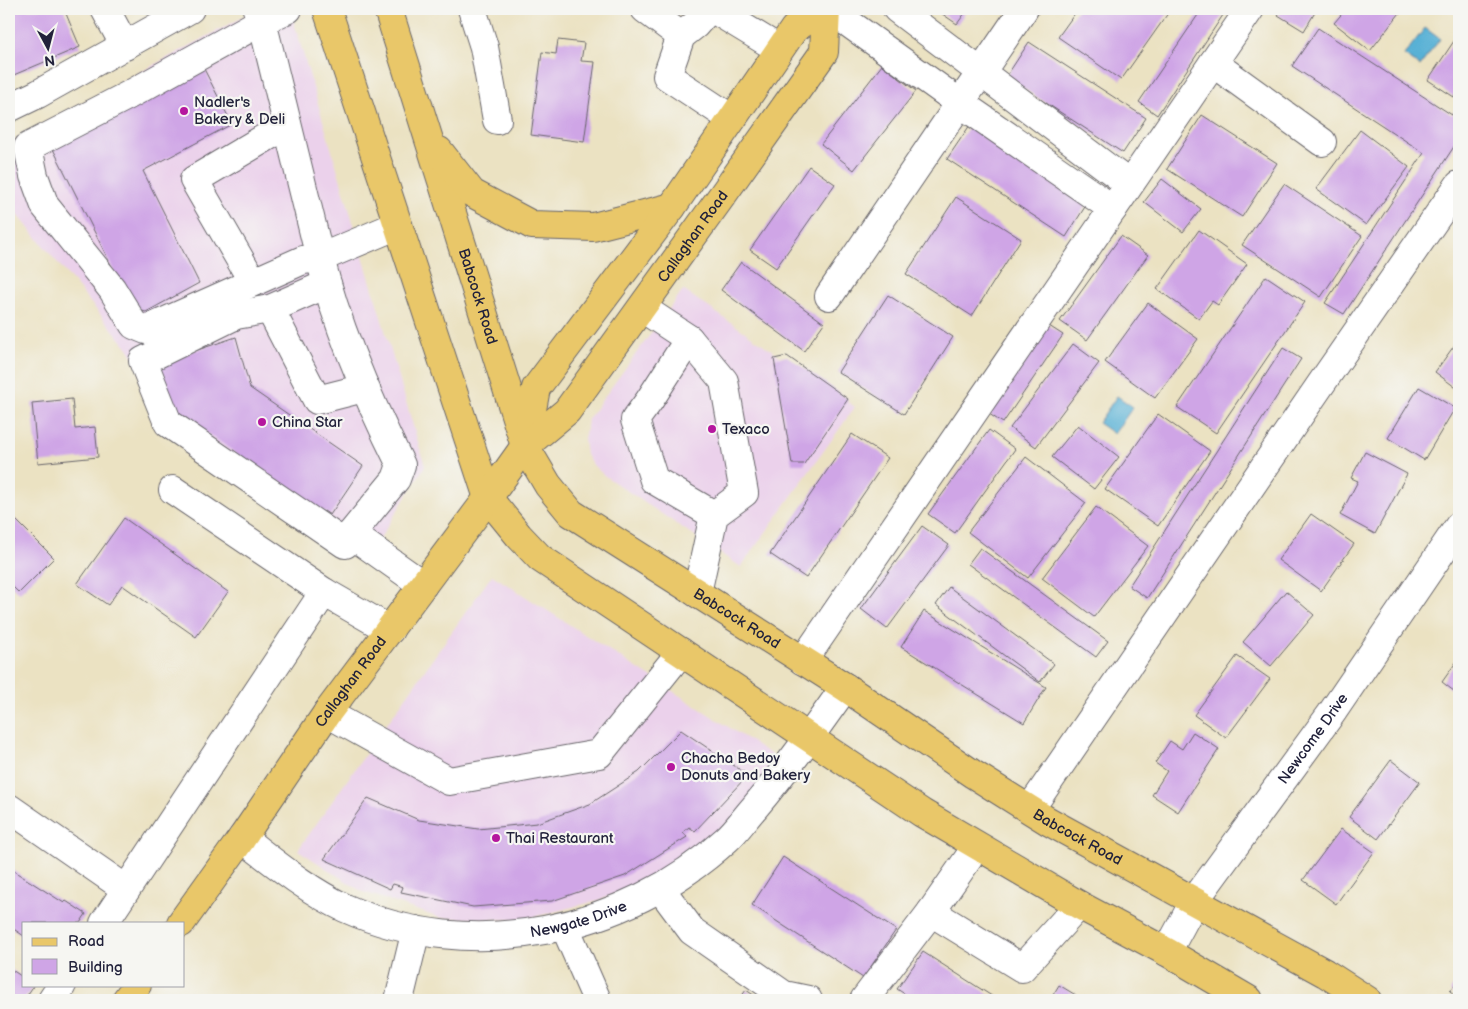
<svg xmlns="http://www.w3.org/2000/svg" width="1468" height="1009" font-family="'Balsamiq Sans',sans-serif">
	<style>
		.built { fill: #ebd1eb }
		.water { fill: #58b1d5; stroke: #3d6a88 }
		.building { fill: #cfa5e6 }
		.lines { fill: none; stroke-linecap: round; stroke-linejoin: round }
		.minor-casing { stroke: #68656a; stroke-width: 30 }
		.major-casing { stroke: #68656a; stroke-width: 30 }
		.minor { stroke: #fff; stroke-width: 28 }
		.major { stroke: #e9c769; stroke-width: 28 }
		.poi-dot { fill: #b5179e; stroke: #f6f6f2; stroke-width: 2 }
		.labels { text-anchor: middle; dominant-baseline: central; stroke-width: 4.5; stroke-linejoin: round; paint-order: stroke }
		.poi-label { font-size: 15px; fill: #22223b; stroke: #f6f6f2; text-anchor: start }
		.street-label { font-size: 15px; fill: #22223b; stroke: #f6f6f2 }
	</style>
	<rect width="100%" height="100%" fill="#f6f6f2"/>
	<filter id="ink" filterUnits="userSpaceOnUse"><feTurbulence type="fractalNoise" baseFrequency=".02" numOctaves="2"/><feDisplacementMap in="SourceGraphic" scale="10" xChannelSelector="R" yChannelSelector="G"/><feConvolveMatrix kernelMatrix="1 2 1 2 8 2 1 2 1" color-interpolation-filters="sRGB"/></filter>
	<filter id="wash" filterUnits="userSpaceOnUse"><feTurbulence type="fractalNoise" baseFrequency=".0096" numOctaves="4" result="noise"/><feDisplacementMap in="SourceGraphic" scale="20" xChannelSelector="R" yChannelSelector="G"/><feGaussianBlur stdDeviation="1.12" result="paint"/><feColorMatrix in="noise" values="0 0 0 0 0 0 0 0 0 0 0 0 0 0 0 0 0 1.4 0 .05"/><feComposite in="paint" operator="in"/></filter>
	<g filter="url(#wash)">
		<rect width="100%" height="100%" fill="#ebe2c2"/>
		<path class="built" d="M258 9H290L425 466 364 564 186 444 128 348 9 204V143Z
			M683 290 855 407 741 567 605 476 594 466 586 455 584 439 588 419Z
			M492 575 775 757 742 812 661 876 600 900 522 920 440 918 361 891 298 850Z"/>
		<path class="water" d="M1425 28 1440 39 1420 66 1404 55Z
			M1117 396 1133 407 1114 434 1098 423Z"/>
		<g id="blocks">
			<path class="building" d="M9 9H64L80 47 9 77Z
				M935 9H968L957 24Z
				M1078 9H1171L1121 80 1058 37Z
				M1202 9H1227L1157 115 1139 102Z
				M1282 9H1317L1304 31 1278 15Z
				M1346 9H1403L1370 51 1334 23Z
				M1318 28 1452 115 1459 104V139L1344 314 1325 303 1424 153 1292 66Z
				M558 40 584 43 581 61 595 62 584 142 531 135 542 52 556 54Z
				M1454 41 1459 44V90L1454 97 1428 80Z
				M1029 42 1146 118 1123 153 1006 77Z
				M882 65 916 91 854 170 821 144Z
				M203 67 232 124 143 171 199 283 146 312 133 309 51 145Z
				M1202 115 1277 163 1242 217 1167 169Z
				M970 125 1088 202 1066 237 947 159Z
				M1360 130 1409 167 1366 225 1316 189Z
				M809 166 835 184 776 268 750 250Z
				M1162 179 1201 209 1183 232 1144 202Z
				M1284 184 1362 236 1321 297 1242 245Z
				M956 197 1021 239 972 316 906 274Z
				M1199 230 1247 264 1218 305 1212 301 1199 319 1157 289Z
				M1121 236 1148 255 1087 340 1060 321Z
				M741 262 824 323 804 351 721 290Z
				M1266 276 1305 302 1216 433 1177 407Z
				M888 295 953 337 904 414 838 372Z
				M1148 303 1198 339 1155 398 1105 362Z
				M1046 324 1063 335 1003 423 986 412Z
				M236 337 250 388 363 466 330 515 324 511 319 519 230 449 171 408 159 363Z
				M1459 339V390L1435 372Z
				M1073 344 1099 363 1036 447 1010 428Z
				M1283 348 1301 359 1147 598 1129 586Z
				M787 356 848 399 804 464H792L774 359Z
				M1419 387 1455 408 1424 460 1388 438Z
				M72 399 75 429 95 427 98 457 38 463 32 403Z
				M1158 414 1210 451 1158 526 1105 489Z
				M1078 425 1119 457 1094 489 1052 457Z
				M989 430 1015 449 955 533 928 514Z
				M852 434 888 458 806 578 770 554Z
				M1365 452 1407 474 1375 534 1340 515 1358 481 1351 478Z
				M1026 457 1086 503 1028 578 968 532Z
				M1096 507 1148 546 1094 617 1042 578Z
				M1311 514 1354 544 1321 591 1278 560Z
				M124 518 228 592 196 637 122 585 108 605 77 584Z
				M16 520 54 558 19 593 9 583V527Z
				M922 526 949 545 887 629 861 609Z
				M980 548 1108 641 1096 657 968 564Z
				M949 587 1054 664 1040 682 936 605Z
				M1286 591 1314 615 1271 666 1243 642Z
				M924 611 1046 687 1024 723 901 647Z
				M1237 656 1270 679 1226 738 1194 715Z
				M1459 658V695L1442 682Z
				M681 730 748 775 695 831 689 827 683 832 687 837 625 876 552 901 473 907 401 892 403 887 393 884 390 889 324 859 368 798 419 820 478 829 537 823 590 804 639 772Z
				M1193 732 1219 749 1178 812 1152 795 1167 771 1155 763 1170 741 1182 749Z
				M1391 760 1420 782 1378 839 1349 817Z
				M1341 829 1374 852 1336 904 1303 880Z
				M783 857 896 930 863 978 752 905Z
				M9 868 64 903 66 901 86 914 80 923H24V936L9 926Z
				M923 952 998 1000H914L897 989Z
				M9 968 24 978V985H34L24 1000H9Z
				M1459 979V998L1450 991Z
				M1059 985 1084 1000H1050Z
				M746 990 761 1000H739Z"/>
		</g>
	</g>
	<g filter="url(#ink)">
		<use href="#blocks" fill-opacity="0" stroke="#68656a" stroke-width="1"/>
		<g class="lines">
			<g class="minor-casing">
				<g id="minor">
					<path d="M105 9 125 46"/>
					<path d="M257 9 262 21 127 96 28 147 34 176 45 206 112 289 134 325 146 330 303 260 320 258 262 21 288 9"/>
					<path d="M472 9 484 47 497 120"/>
					<path d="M645 9 681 36"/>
					<path d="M709 9 695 25 681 36 667 76 732 119"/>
					<path d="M713 9 779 49"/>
					<path d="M829 9 960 103 1113 209"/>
					<path d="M897 9 1129 184"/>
					<path d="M1213 63 1322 142"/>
					<path d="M9 108 38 94 190 9"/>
					<path d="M398 225 320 258C338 330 368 399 401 465L396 479 351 534 423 585"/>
					<path d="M253 282 194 180 287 125"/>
					<path d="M327 284 270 309 317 400 364 388"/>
					<path d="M829 296 1024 9"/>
					<path d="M642 308 689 339 724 381 744 493 714 515 697 593"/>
					<path d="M270 309 236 315 143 361 168 423 345 544 351 534"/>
					<path d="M689 339 649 401 635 420 654 480 714 515"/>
					<path d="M173 490 324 592"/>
					<path d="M803 661 1250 9"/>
					<path d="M327 713 449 781 599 754 681 652"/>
					<path d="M9 808 126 889"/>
					<path d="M1030 809 1321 384 1459 185"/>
					<path id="s1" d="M242 838C275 863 307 890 345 908 472 965 626 932 727 839 737 830 745 818 754 808 787 769 816 728 845 687"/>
					<path d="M977 846 931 912 1022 968 1079 905"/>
					<path d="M660 888 692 931 784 995 808 1000"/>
					<path d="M104 923 324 592 390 630"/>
					<path d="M565 927 597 1000"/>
					<path id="s2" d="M1167 952 1195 900 1331 714 1459 526"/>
					<path d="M52 1000 62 985"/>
					<path d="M399 1000 416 930"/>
					<path d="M864 1000 931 912"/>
				</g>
			</g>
			<g class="major-casing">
				<g id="major">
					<path d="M327 9 488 498 519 536 540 558 922 813 1079 905 1167 952 1249 1000"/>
					<path id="s3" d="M388 9 525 446 548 485 571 513 845 687 973 774 1048 821 1325 973 1367 1000"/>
					<path d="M439 151 472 193 532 225 593 227 672 207"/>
					<path d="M526 442 536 388 672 207 794 29 824 9"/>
					<path id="s4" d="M181 923 242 838 327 713 488 498 525 446 567 411 724 193 824 52 826 9"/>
					<path d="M126 1000 137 985"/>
				</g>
			</g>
			<use href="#minor" class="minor"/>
			<use href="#major" class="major"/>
		</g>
	</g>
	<g class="poi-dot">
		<circle cx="184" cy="111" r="5"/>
		<circle cx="262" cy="422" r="5"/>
		<circle cx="712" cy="429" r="5"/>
		<circle cx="671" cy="767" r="5"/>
		<circle cx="496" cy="838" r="5"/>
	</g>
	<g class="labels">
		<g class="poi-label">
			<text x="194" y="102">Nadler's<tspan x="194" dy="17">Bakery &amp; Deli</tspan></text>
			<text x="272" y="422">China Star</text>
			<text x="722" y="429">Texaco</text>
			<text x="681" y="758">Chacha Bedoy<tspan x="681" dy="17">Donuts and Bakery</tspan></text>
			<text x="506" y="838">Thai Restaurant</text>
		</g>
		<g class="street-label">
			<text stroke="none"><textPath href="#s4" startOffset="858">Callaghan Road</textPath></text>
			<text stroke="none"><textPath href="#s3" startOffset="301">Babcock Road</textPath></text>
			<text stroke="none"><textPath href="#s3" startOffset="736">Babcock Road</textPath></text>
			<text stroke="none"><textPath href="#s4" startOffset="295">Callaghan Road</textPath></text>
			<text stroke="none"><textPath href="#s2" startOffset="259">Newcome Drive</textPath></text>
			<text stroke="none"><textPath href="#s3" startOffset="1141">Babcock Road</textPath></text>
			<text stroke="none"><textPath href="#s1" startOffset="364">Newgate Drive</textPath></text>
		</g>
	</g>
	<rect width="1468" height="1009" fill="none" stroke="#f6f6f2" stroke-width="30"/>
	<rect x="22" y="922" width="162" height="65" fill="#f6f6f2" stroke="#a1a1a9"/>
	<rect x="32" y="938" width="25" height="8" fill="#e9c769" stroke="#a1a1a9"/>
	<text x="68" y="946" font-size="15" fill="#22223b">Road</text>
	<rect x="32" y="959" width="25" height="15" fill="#cfa5e6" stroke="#a1a1a9"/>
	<text x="68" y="972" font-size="15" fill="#22223b">Building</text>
	<g transform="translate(48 48) rotate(173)" stroke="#f6f6f2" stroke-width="4" paint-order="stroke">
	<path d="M0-4L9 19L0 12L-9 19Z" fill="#22223b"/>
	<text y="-8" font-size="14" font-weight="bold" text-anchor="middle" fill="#22223b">N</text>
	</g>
</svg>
